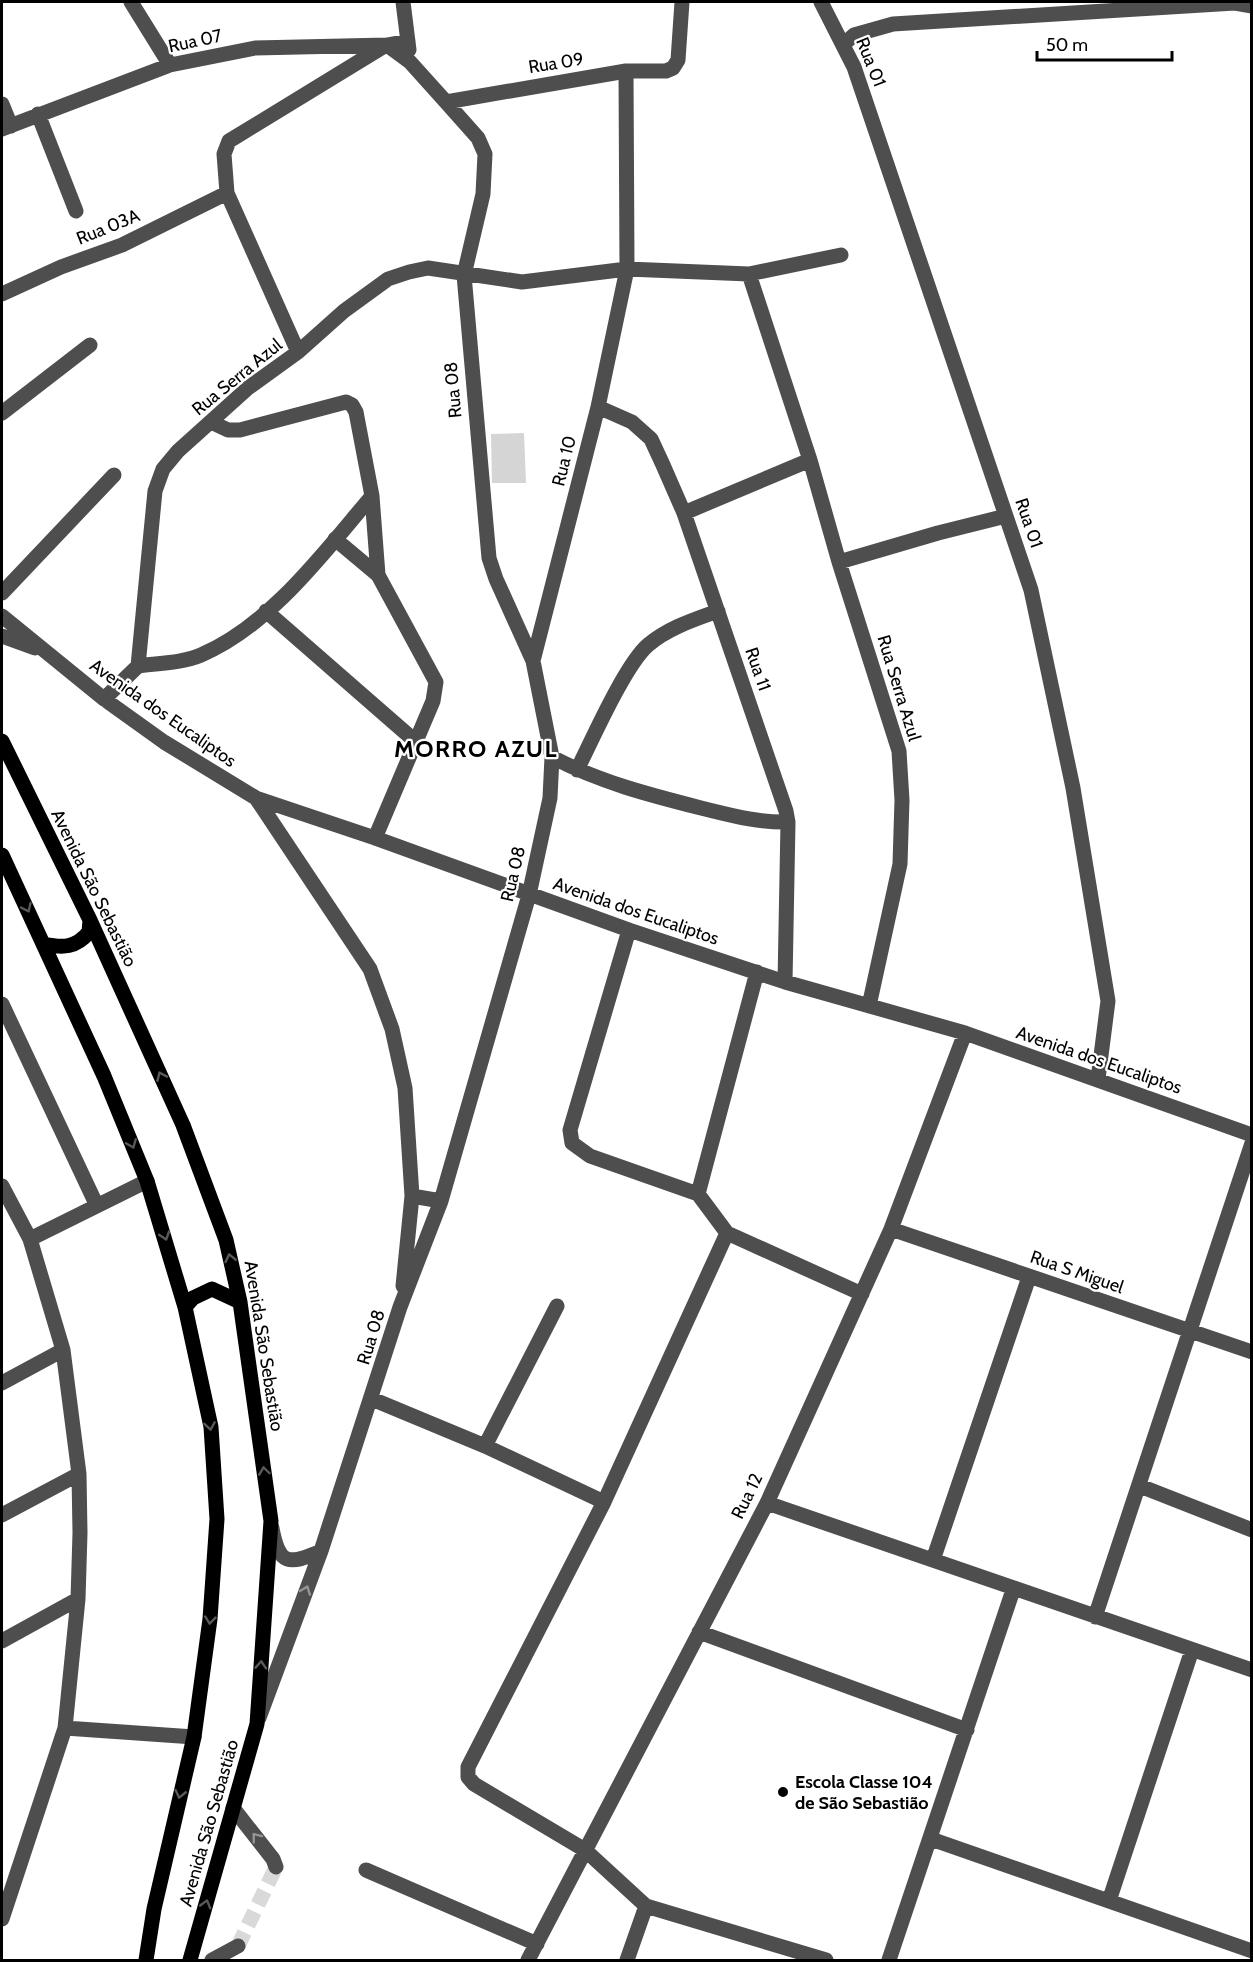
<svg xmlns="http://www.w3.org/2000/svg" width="1253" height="1962" font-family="Cabin,sans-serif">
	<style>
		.green { fill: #d5d5d5 }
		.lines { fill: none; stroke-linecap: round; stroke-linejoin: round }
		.minor-tunnel { stroke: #d9d9d9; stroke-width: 15; stroke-dasharray: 15 8; stroke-linecap: butt }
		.minor { stroke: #4e4e4e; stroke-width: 15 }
		.major { stroke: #000; stroke-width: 15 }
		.oneway { stroke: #595959 }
		.oneway2 { stroke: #959595 }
		.poi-dot { fill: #000; stroke: #fff; stroke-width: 2 }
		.labels { text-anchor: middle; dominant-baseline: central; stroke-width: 4.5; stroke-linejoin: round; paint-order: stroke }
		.street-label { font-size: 18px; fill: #000; stroke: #fff }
		.poi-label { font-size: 18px; font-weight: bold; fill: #000; stroke: #fff; text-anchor: start }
		.district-label { font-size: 24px; font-weight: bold; letter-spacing: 1.5px; fill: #000; stroke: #fff }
	</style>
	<rect width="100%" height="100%" fill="#fff"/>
	<path class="green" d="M524 433 526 483H492L491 434Z"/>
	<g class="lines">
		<path class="minor-tunnel" d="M238 1946 276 1867"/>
		<path class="minor" d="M131 2 170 65
			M403 2 409 50
			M821 2 854 67 1031 590 1073 788 1108 1001 1098 1079
			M844 44 854 35 893 24 1235 3 1252 6
			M446 102 626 71H666L673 68 678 60 682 2
			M2 104 11 126
			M38 114 76 211
			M2 129 170 65 255 48 387 45 408 41
			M749 274 810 460 839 562 899 751 902 800 900 864 869 1006
			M2 294 61 267 122 245 227 193
			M298 352 227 193 224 154 229 141 386 45
			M598 407 632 422 651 439 663 465 684 513 786 811 788 822 785 982
			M2 413 90 345
			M211 422 228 430H240L346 402 352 405 356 412 372 496 378 575 436 682 433 701 375 838
			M684 513 810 460
			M335 539 378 575
			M839 562 938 533 1006 516
			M2 593 114 475
			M266 611 415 741
			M2 616 104 699 164 742 256 798 375 838 629 930 785 982 965 1033 1252 1135
			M2 636 35 648
			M533 661 598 407 627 269 626 71
			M138 666C159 663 182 663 201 655 270 626 325 551 372 496
			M104 699 138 666 155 491 163 469 178 451 248 388 298 352 344 311 388 279 409 272 428 268 522 282 627 269 749 274 841 255
			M552 757C599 782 650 795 701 808 730 815 758 823 788 822
			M577 770C592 740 625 665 648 645 668 628 693 620 718 611
			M256 798 370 969 392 1029 405 1088 412 1196 403 1286
			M629 930 570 1130 572 1143 590 1156 698 1194 727 1233 862 1294
			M2 1004 97 1206
			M2 1186 30 1239 63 1350 79 1474 80 1533 78 1599 65 1728 2 1919
			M698 1194 757 972
			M412 1196 441 1201
			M891 1229 1252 1352
			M727 1233 604 1502 468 1767V1777L474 1784 585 1850 646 1906 826 1960
			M30 1239 147 1181
			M2 1383 63 1350
			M372 1399 485 1446 604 1502
			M485 1446 557 1306
			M1140 1486 1252 1530
			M767 1503 1252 1670
			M2 1515 79 1474
			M272 1528C279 1566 289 1565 321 1551
			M933 1560 1029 1277
			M1095 1617 1252 1143
			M699 1632 967 1730
			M2 1641 78 1599
			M259 1718 321 1551 400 1307 441 1201 529 895 550 798 552 757 533 661 496 579 489 558 464 275 483 194 485 154 478 138 446 102 410 62 387 45
			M65 1728 194 1737
			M233 1808 273 1859 276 1867
			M931 1839 1252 1951
			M366 1870 537 1944
			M1109 1901 1192 1650
			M212 1960 238 1946
			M528 1960 767 1503 891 1229 965 1033
			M627 1960 646 1906
			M889 1960 1013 1590"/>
		<path class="major" d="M2 741 90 920 183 1125 226 1240 240 1302 271 1521 257 1724 190 1960
			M2 855 104 1076 147 1181 185 1307 211 1427 217 1519 210 1619 194 1737 154 1909 146 1960
			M44 944C63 948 76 948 89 932L90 920
			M185 1307 193 1298 212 1289 240 1302"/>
	</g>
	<defs><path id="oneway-chevron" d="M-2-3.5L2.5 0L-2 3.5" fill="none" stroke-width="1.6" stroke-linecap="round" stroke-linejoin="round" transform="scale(1.5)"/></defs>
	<g class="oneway">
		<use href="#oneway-chevron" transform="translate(27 908) rotate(65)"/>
		<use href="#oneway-chevron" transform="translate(161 1076) rotate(-114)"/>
		<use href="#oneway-chevron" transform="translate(132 1144) rotate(68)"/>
		<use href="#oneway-chevron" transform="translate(165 1236) rotate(72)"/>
		<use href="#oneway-chevron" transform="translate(230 1258) rotate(-103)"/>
		<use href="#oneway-chevron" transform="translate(210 1426) rotate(81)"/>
		<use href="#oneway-chevron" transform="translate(264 1471) rotate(-98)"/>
		<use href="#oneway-chevron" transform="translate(210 1620) rotate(96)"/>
		<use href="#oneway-chevron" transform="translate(261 1665) rotate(-86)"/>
		<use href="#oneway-chevron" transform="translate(180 1794) rotate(103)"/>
		<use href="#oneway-chevron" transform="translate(206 1904) rotate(-74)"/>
	</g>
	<g class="oneway2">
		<use href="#oneway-chevron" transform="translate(306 1590) rotate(-70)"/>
		<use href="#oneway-chevron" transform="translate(256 1837) rotate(-128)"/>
	</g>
	<circle class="poi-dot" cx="783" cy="1792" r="6"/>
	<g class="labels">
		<g class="street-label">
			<text transform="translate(195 41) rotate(-12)">Rua 07</text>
			<text transform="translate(871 62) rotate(68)">Rua 01</text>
			<text transform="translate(556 63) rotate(-9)">Rua 09</text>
			<text transform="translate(108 227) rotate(-22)">Rua 03A</text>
			<text transform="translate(237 377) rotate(-39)">Rua Serra Azul</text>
			<text transform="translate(453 390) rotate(-95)">Rua 08</text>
			<text transform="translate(564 461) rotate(-76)">Rua 10</text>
			<text transform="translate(1029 523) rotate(71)">Rua 01</text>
			<text transform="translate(758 669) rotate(71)">Rua 11</text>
			<text transform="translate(899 688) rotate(73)">Rua Serra Azul</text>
			<text transform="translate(163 713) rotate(35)">Avenida dos Eucaliptos</text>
			<text transform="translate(513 874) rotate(-77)">Rua 08</text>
			<text transform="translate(94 888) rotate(64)">Avenida São Sebastião</text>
			<text transform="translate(636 911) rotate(19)">Avenida dos Eucaliptos</text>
			<text transform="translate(1099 1060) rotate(19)">Avenida dos Eucaliptos</text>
			<text transform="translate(1077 1272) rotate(19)">Rua S Miguel</text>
			<text transform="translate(371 1337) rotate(-73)">Rua 08</text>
			<text transform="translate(264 1346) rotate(81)">Avenida São Sebastião</text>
			<text transform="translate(747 1496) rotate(-64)">Rua 12</text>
			<text transform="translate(209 1823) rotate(-74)">Avenida São Sebastião</text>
		</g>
		<g class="poi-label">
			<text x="795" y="1782">Escola Classe 104<tspan x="795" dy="21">de São Sebastião</tspan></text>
		</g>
		<g class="district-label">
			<text x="476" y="748">MORRO AZUL</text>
		</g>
	</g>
	<rect width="1253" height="1962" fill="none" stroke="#000000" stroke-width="6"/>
	<path d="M1037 51v9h135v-9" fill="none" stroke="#000000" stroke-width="3"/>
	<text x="1046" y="51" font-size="18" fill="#000000" stroke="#ffffff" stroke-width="4.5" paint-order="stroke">50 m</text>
</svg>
